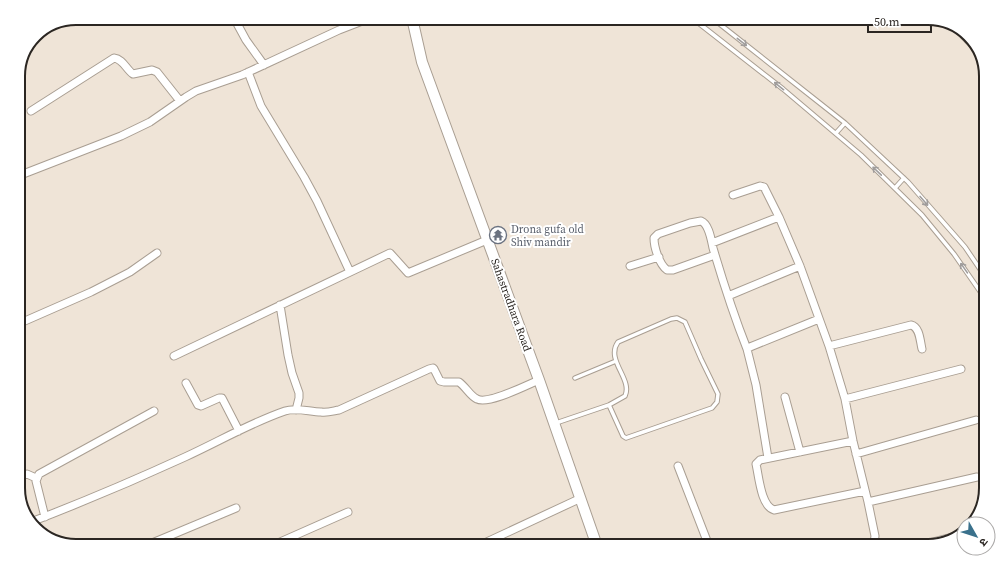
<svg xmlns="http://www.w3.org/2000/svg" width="1004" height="564" font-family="'Source Serif 4','Noto Sans Devanagari',serif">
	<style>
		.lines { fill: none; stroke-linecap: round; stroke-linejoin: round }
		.service-casing { stroke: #a99e92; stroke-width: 5.5 }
		.minor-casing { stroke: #a99e92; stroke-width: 9 }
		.tertiary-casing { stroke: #a99e92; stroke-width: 11 }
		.secondary-casing { stroke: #a99e92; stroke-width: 12 }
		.service { stroke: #fff; stroke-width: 3.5 }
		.minor { stroke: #fff; stroke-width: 7 }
		.tertiary { stroke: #fff; stroke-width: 9 }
		.secondary { stroke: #fff; stroke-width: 10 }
		.oneway { stroke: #a09d9c }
		.labels { text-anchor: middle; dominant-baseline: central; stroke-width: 4; stroke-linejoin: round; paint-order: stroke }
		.worship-label { font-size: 11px; fill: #5b616d; stroke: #fff; text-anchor: start }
		.street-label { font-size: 11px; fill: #2b2622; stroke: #fff }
		.rim { fill: none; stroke: #2b2622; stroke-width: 2 }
	</style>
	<rect width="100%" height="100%" fill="#efe4d7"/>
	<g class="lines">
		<g class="service-casing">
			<path id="service" d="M692 18 783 89 861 155 922 215 954 254 986 300
				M712 18 845 123 908 182 965 247 986 278
				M836 133 845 123
				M895 188 904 178
				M575 378 616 361
				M556 423 609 405 625 396C633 379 605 360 618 342L671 319 677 318 685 322 701 359 718 394 717 402 712 408 709 409 626 438 623 436 609 405"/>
		</g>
		<g class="minor-casing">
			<path id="minor" d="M234 18 246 40 264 65
				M248 72 261 106 304 177 317 201 350 272
				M31 111 114 58C123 59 126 69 133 74L152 70 157 72 180 101
				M18 176 121 136 150 122 186 97 196 91 242 75 339 30 370 18
				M733 195 760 186 764 187 779 217 800 266 829 346 845 399 853 441 868 502 875 536 874 543 871 546
				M712 243 779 217
				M715 255 673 270H667C659 264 654 247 654 238L658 234 690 223 701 221C709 224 711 239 713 248 723 282 734 316 747 349
				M630 266 659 257
				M728 296 800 266
				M280 305 288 355 292 373 299 393V398L296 410
				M18 324 91 292 130 272 157 253
				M829 346 911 325C920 327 920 341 922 349
				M174 356 390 253 408 273 487 240
				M186 383 198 405 201 406 219 398H222L239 431
				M785 397 800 452
				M845 399 961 369
				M853 441 760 460 756 464C759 477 761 506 774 510L865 491
				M856 454 976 420
				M768 458 756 385 747 349 750 347 819 319
				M678 466 709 546
				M18 477 27 474 36 478
				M868 502 977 477
				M45 517 36 481 39 474 154 411
				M31 522C83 502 135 480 185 457 218 442 250 423 285 411 296 407 310 412 321 412 327 413 333 411 339 410L429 369 433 368 434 369 440 381 444 382H459C466 387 470 396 477 399 488 405 527 385 539 380
				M145 546 236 508
				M271 546 348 512
				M478 546 579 499
				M917 546 960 535"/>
		</g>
		<g class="tertiary-casing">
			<path id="tertiary" d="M963 33 979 50"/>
		</g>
		<g class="secondary-casing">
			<path id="secondary" d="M412 18 422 62 433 92 539 380 597 546"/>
		</g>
		<use href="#service" class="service"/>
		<use href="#minor" class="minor"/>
		<use href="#tertiary" class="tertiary"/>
		<use href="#secondary" class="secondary"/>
	</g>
	<defs><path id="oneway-shaft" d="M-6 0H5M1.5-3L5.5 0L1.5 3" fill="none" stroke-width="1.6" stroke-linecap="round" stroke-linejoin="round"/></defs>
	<g class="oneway">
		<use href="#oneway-shaft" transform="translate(742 42) rotate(38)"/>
		<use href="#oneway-shaft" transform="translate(779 86) rotate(-141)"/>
		<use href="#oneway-shaft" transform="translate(877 171) rotate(-136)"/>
		<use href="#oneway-shaft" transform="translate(924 201) rotate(49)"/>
		<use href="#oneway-shaft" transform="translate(964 268) rotate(-125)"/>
	</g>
	<defs>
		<g id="temple-ring" transform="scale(0.9)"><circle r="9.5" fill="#fff" stroke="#6b7280" stroke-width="1.5"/><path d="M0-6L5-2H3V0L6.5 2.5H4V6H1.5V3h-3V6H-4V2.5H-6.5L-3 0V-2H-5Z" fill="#6b7280"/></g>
	</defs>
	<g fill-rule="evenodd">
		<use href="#temple-ring" x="498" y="235"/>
	</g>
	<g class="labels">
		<g class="worship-label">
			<text x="511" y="229">Drona gufa old<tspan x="511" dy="13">Shiv mandir</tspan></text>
		</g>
		<g class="street-label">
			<text transform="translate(511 305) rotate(70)">Sahastradhara Road</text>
		</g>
	</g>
	<path d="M0 0H1004V564H0ZM76 25H928A51 51 0 0 1 979 76V488A51 51 0 0 1 928 539H76A51 51 0 0 1 25 488V76A51 51 0 0 1 76 25Z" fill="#fff" fill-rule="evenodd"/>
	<path class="rim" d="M76 25H928A51 51 0 0 1 979 76V488A51 51 0 0 1 928 539H76A51 51 0 0 1 25 488V76A51 51 0 0 1 76 25Z"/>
	<g transform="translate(976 536) rotate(129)"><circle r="19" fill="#ffffff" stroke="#aaa8a7"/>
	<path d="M0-3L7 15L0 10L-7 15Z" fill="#3a718c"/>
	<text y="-6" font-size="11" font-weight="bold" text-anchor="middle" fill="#2b2622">उ</text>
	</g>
	<path d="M868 26v6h63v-6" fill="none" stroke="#2b2622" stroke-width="2"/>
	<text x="874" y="26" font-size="12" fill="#2b2622" stroke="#ffffff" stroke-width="3" paint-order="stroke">50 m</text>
</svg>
